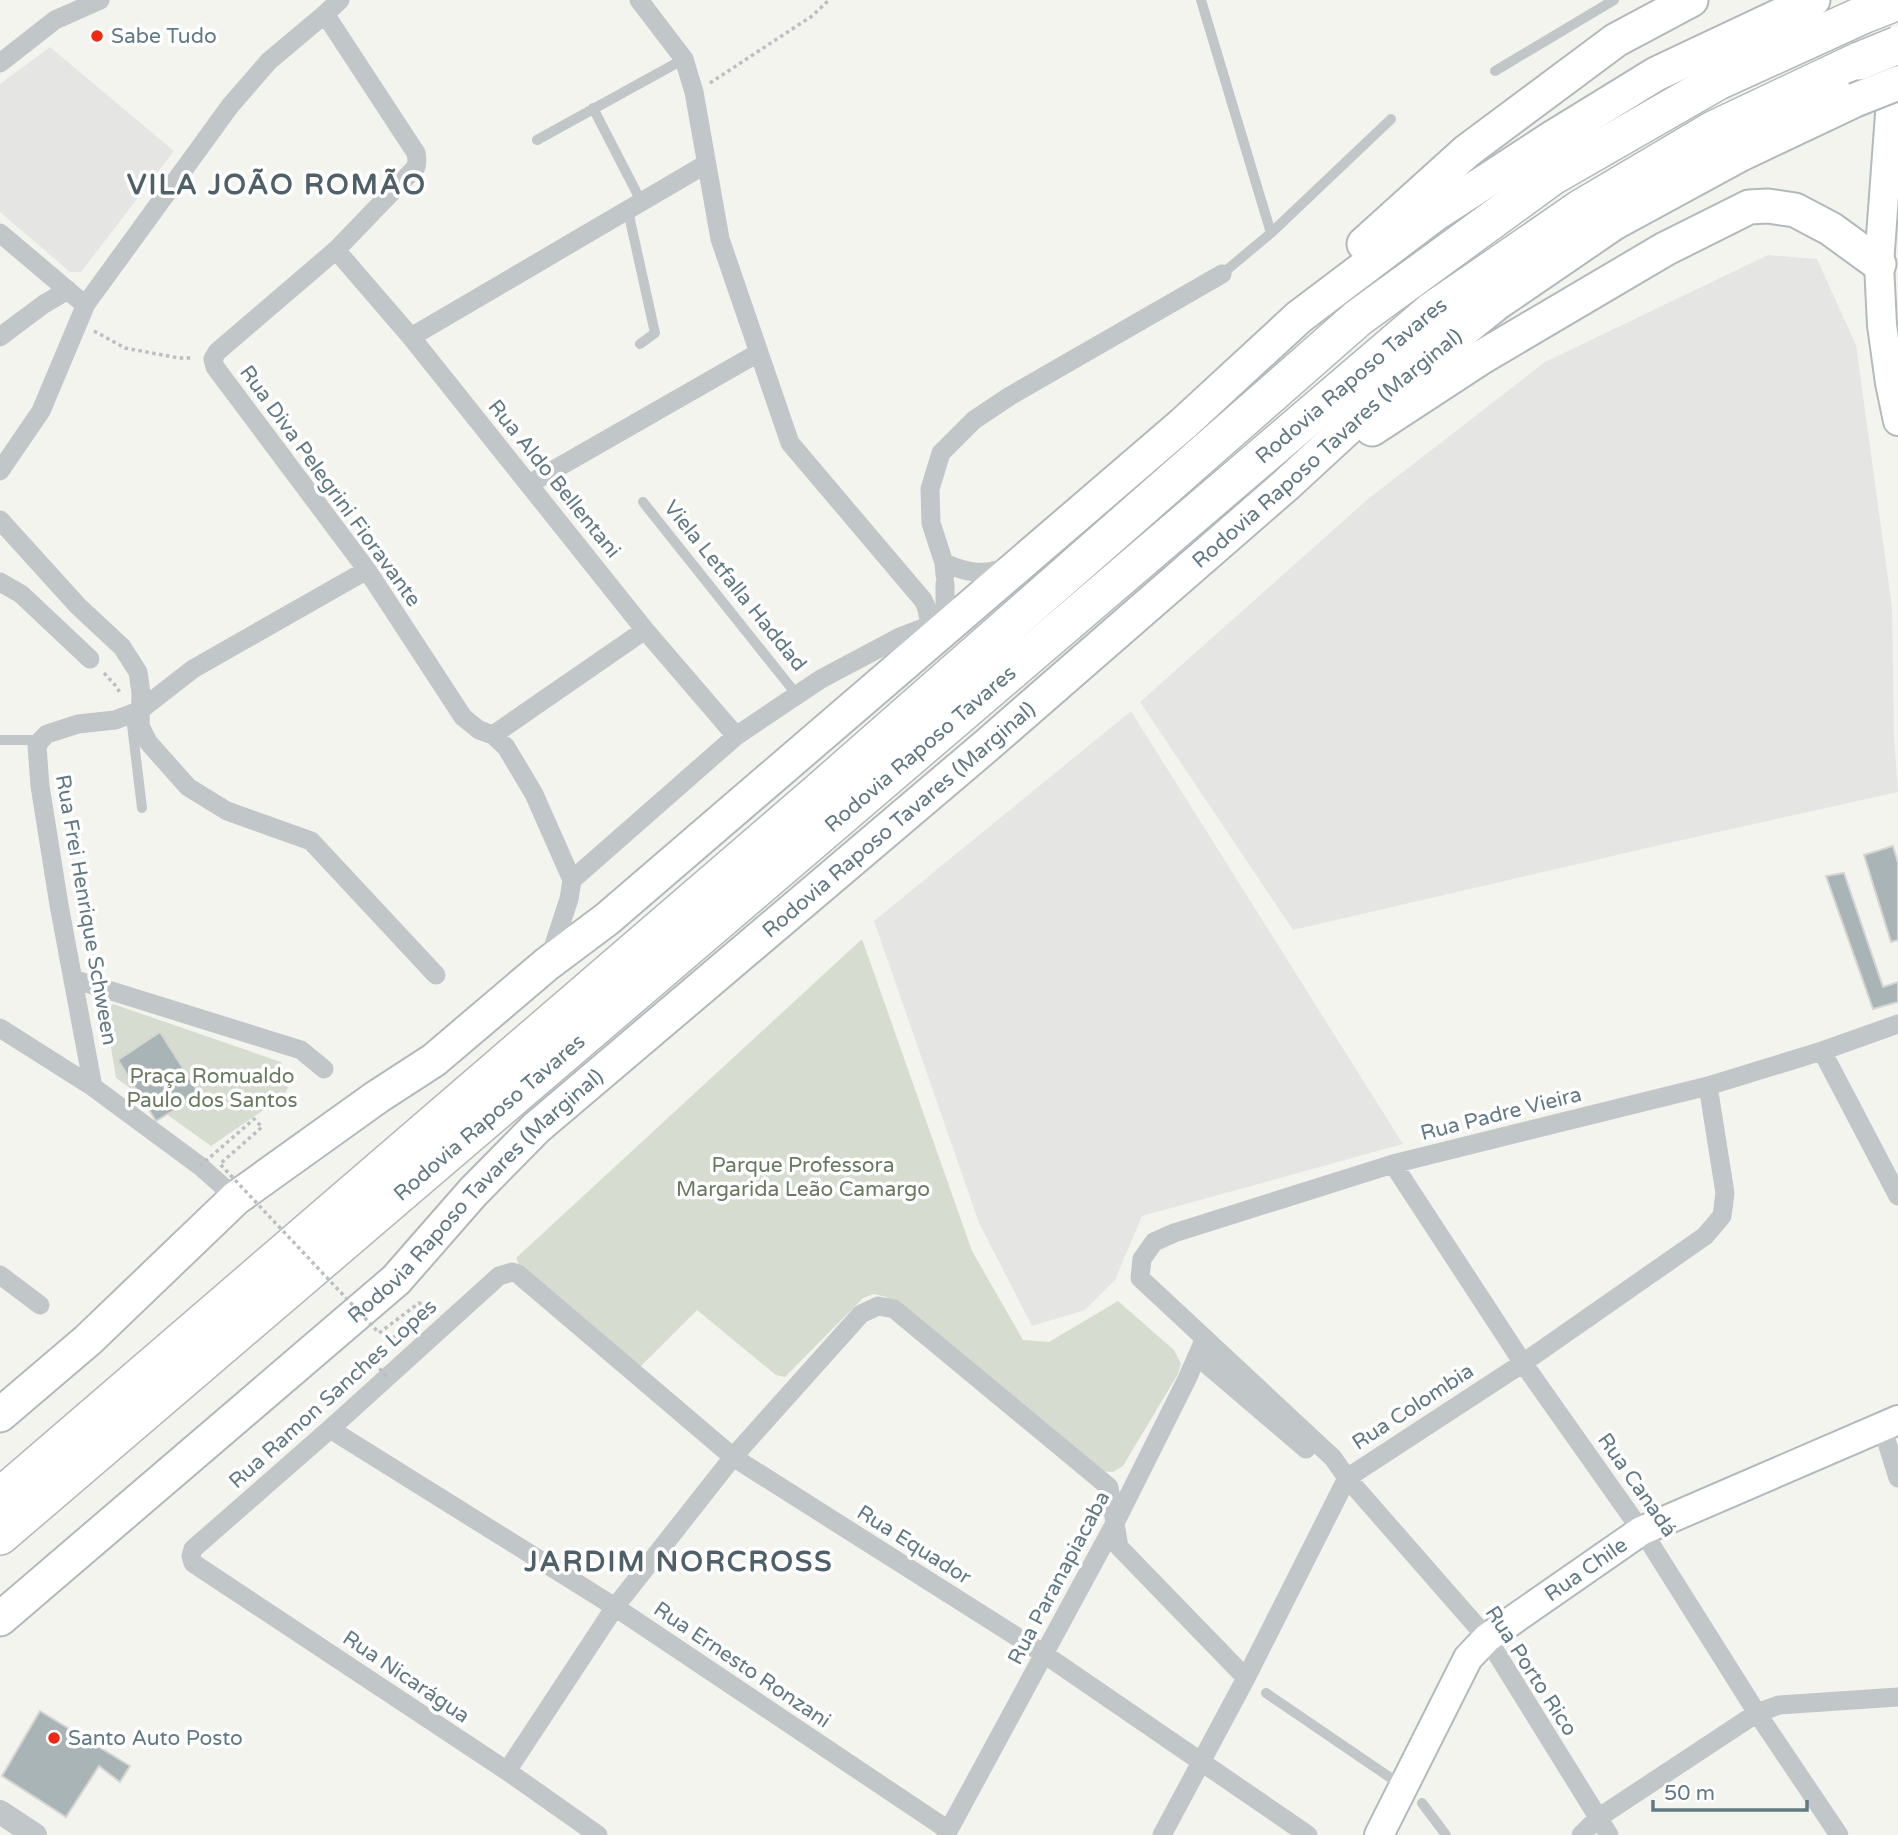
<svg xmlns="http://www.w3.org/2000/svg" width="1898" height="1835" font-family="'Varela Round',sans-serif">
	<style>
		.built { fill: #e5e5e3 }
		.green { fill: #d6dcd0 }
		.building { fill: #a9b4b7; stroke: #d5d5d2; stroke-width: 2 }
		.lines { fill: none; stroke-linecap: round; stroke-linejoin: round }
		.secondary-casing { stroke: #b3babd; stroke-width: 32 }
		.trunk-casing { stroke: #b3b8ba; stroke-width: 37 }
		.motorway-casing { stroke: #b3b8ba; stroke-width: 40 }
		.path { stroke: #bcbfc1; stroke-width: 3.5; stroke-dasharray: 3.5 3.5; stroke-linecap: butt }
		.service { stroke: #c1c6c8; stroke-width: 10 }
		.minor { stroke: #c1c6c8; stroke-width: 19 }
		.tertiary { stroke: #c1c6c8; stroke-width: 24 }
		.secondary { stroke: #fff; stroke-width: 28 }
		.trunk { stroke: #fff; stroke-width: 33 }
		.motorway { stroke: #fff; stroke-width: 37 }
		.trunk-bridge-casing { stroke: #b3b8ba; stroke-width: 37; stroke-linecap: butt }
		.motorway-bridge-casing { stroke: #b3b8ba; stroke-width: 40; stroke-linecap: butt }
		.path-bridge { stroke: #bcbfc1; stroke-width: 3.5; stroke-dasharray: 3.5 3.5; stroke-linecap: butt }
		.trunk-bridge { stroke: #fff; stroke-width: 33 }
		.motorway-bridge { stroke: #fff; stroke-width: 37 }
		.poi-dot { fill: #f12812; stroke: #fff; stroke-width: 2.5 }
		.labels { text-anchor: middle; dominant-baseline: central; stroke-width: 7; stroke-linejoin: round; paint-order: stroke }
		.poi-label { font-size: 21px; fill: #607983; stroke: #fff; text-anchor: start }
		.street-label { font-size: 21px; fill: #607983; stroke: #fff }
		.park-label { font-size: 21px; fill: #697a60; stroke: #fff }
		.district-label { font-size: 28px; font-weight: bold; letter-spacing: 2px; fill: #4f6068; stroke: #fff }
	</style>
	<rect width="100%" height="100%" fill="#f4f4ef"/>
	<path class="built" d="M50 47 174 151 81 272H70L0 212V84Z
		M1768 255 1817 259 1856 345 1892 607 1894 735 1898 792 1669 843 1293 930 1140 702 1368 499 1545 362Z
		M1131 711 1403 1144 1142 1216 1115 1280 1085 1310 1032 1326 979 1223 874 921Z"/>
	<path class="green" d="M862 939 972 1251 1023 1340 1049 1342 1118 1301 1174 1350 1181 1364 1178 1374 1123 1466 1113 1472 1101 1471 886 1297 874 1294 863 1298 785 1377 776 1375 697 1310 639 1368 523 1274 516 1258Z
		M113 1004 281 1062 291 1081 284 1096 211 1146 116 1078 106 1017 107 1010Z"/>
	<path class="building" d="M1893 846 1898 863V940L1891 942 1864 855Z
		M1844 873 1883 987 1898 982V1002L1873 1009 1826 876Z
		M160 1032 200 1095 156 1121 118 1060Z
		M40 1711 130 1766 120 1782 99 1766 66 1817 2 1776Z"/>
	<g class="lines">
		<g class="secondary-casing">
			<g id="secondary">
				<path d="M1898 44 1890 114 1879 264 1882 325 1890 383 1898 421"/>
				<path id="s1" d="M1379 1835 1468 1658 1487 1638 1641 1531 1898 1420"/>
			</g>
		</g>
		<g class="trunk-casing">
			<g id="trunk">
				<path d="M1364 244 1467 151 1616 40 1691 0"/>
				<path d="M1372 429 1482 357 1665 249 1749 207 1768 206 1795 210 1831 229 1879 264"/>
				<path d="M0 1415 88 1340 236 1198 377 1097 434 1060 547 964 607 919 1183 424 1299 317 1434 215 1552 138 1656 74 1813 0"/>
				<path id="s2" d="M0 1619 396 1280 473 1192 536 1128 986 746 1287 484 1390 389 1497 303 1614 223 1741 154 1855 100"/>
			</g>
		</g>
		<g class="motorway-casing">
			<g id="motorway">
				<path d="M0 1497 815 795 1358 318 1551 177 1718 81 1865 14 1898 1"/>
				<path id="s3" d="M0 1536 1432 311 1580 209 1715 129 1859 61"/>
			</g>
		</g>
		<path class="path" d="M710 83 812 16 829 0
			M94 331 125 348 179 358H193
			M104 673 115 685 121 694"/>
		<path class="service" d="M1201 0 1271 233 1222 274
			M1495 71 1614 0
			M593 108 642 203
			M537 140 684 59
			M628 211 655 333 640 344
			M1271 233 1391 119
			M643 502 797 695
			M132 725 142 808
			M0 740H41
			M1266 1693 1401 1785
			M1422 1803 1446 1835"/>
		<path class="minor" d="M340 0 325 14 416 153 417 160 416 167 336 250 217 352 213 359 215 367 367 570 463 717 479 730 493 735 506 747 534 794 572 880
			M639 0 684 59 694 92 720 239 790 443 923 600C931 614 930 628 926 643
			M0 63 55 20 100 0
			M0 233 78 299 86 304
			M336 250 411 337 645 630 736 736
			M0 337 44 304 68 290
			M411 337 706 164
			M0 471 41 411 86 304 230 106 269 61 325 14
			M529 484 758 353
			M0 520 78 606 122 647 138 672 141 693 140 726 148 742 188 787 227 811 311 841 436 975
			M944 563 931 523 930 489 941 453 974 420 1010 396 1222 274
			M945 575 944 563C968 573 983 576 1008 567
			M0 582 21 594 90 659
			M493 735 645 630
			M549 960 569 899 572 880 736 736 797 695 821 679 900 637 921 629 945 627V583
			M73 979 301 1050 324 1069
			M0 1028 93 1087 200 1166 236 1198
			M1822 1051 1898 1196
			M93 1087 59 905 40 786 37 746 41 740 47 734 78 724 115 720 139 711 193 669 367 570
			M1393 1164 1523 1363 1650 1543 1757 1713 1839 1835
			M0 1275 40 1305
			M1197 1356 1306 1449
			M1882 1427 1898 1478
			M330 1429 615 1607 948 1830
			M507 1771 615 1607 733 1457 861 1314 878 1306 894 1309 1109 1487 1119 1547 1246 1678
			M598 1835 507 1771 193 1563 191 1556 193 1549 330 1429 499 1276 512 1272 518 1274 733 1457 1044 1654 1308 1835
			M946 1835 1115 1523 1187 1379 1205 1338
			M1162 1835 1246 1678 1347 1478 1523 1363 1705 1236 1722 1216 1725 1193 1708 1086
			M1581 1835 1598 1818 1757 1713 1779 1705 1898 1697
			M1609 1835 1487 1638 1347 1478 1333 1458 1140 1278 1142 1259 1154 1242 1174 1233 1393 1164 1708 1086 1822 1051 1898 1024"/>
		<path class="tertiary" d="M0 1812 35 1835"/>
		<use href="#secondary" class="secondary"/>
		<use href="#trunk" class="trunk"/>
		<use href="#motorway" class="motorway"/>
		<g class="trunk-bridge-casing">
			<path id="trunk-bridge" d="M1855 100 1898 83"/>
		</g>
		<g class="motorway-bridge-casing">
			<path id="motorway-bridge" d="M1859 61 1898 45"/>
		</g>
		<path class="path-bridge" d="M200 1166 254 1119 262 1127 220 1164 379 1333 419 1303 429 1309 369 1357 387 1377"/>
		<use href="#trunk-bridge" class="trunk-bridge"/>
		<use href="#motorway-bridge" class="motorway-bridge"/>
	</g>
	<g class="poi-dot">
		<circle cx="97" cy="36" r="7"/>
		<circle cx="54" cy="1738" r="7"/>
	</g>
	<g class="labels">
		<g class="poi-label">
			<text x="111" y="36">Sabe Tudo</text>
			<text x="68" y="1738">Santo Auto Posto</text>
		</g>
		<g class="street-label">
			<text stroke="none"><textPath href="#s3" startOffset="1778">Rodovia Raposo Tavares</textPath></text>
			<text stroke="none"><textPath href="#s2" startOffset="1771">Rodovia Raposo Tavares (Marginal)</textPath></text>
			<text transform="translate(554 479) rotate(51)">Rua Aldo Bellentani</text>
			<text transform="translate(330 486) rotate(54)">Rua Diva Pelegrini Fioravante</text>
			<text transform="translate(735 586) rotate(51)">Viela Letfalla Haddad</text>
			<text stroke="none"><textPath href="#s3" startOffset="1211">Rodovia Raposo Tavares</textPath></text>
			<text stroke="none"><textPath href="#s2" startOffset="1204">Rodovia Raposo Tavares (Marginal)</textPath></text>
			<text transform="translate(86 910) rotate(80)">Rua Frei Henrique Schween</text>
			<text transform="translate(1501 1114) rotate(-14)">Rua Padre Vieira</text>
			<text stroke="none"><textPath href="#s3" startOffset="644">Rodovia Raposo Tavares</textPath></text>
			<text stroke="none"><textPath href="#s2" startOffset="637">Rodovia Raposo Tavares (Marginal)</textPath></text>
			<text transform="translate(333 1394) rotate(-42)">Rua Ramon Sanches Lopes</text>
			<text transform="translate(1413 1407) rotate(-33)">Rua Colombia</text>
			<text transform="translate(1637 1485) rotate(55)">Rua Canadá</text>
			<text transform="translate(914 1545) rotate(32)">Rua Equador</text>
			<text stroke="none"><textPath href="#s1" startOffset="346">Rua Chile</textPath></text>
			<text transform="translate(1059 1578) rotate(-62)">Rua Paranapiacaba</text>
			<text transform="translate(742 1665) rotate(34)">Rua Ernesto Ronzani</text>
			<text transform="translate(1531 1671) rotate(57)">Rua Porto Rico</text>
			<text transform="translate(406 1677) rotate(34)">Rua Nicarágua</text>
		</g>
		<g class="park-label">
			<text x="212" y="1076">Praça Romualdo<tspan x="212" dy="24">Paulo dos Santos</tspan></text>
			<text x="803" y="1165">Parque Professora<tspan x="803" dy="24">Margarida Leão Camargo</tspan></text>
		</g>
		<g class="district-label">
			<text x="277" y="185">VILA JOÃO ROMÃO</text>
			<text x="679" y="1562">JARDIM NORCROSS</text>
		</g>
	</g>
	<path d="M1653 1800v10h154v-10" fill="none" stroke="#607983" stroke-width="3.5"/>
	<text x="1664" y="1800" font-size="21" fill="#607983" stroke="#ffffff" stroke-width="5" paint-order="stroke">50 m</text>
</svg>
